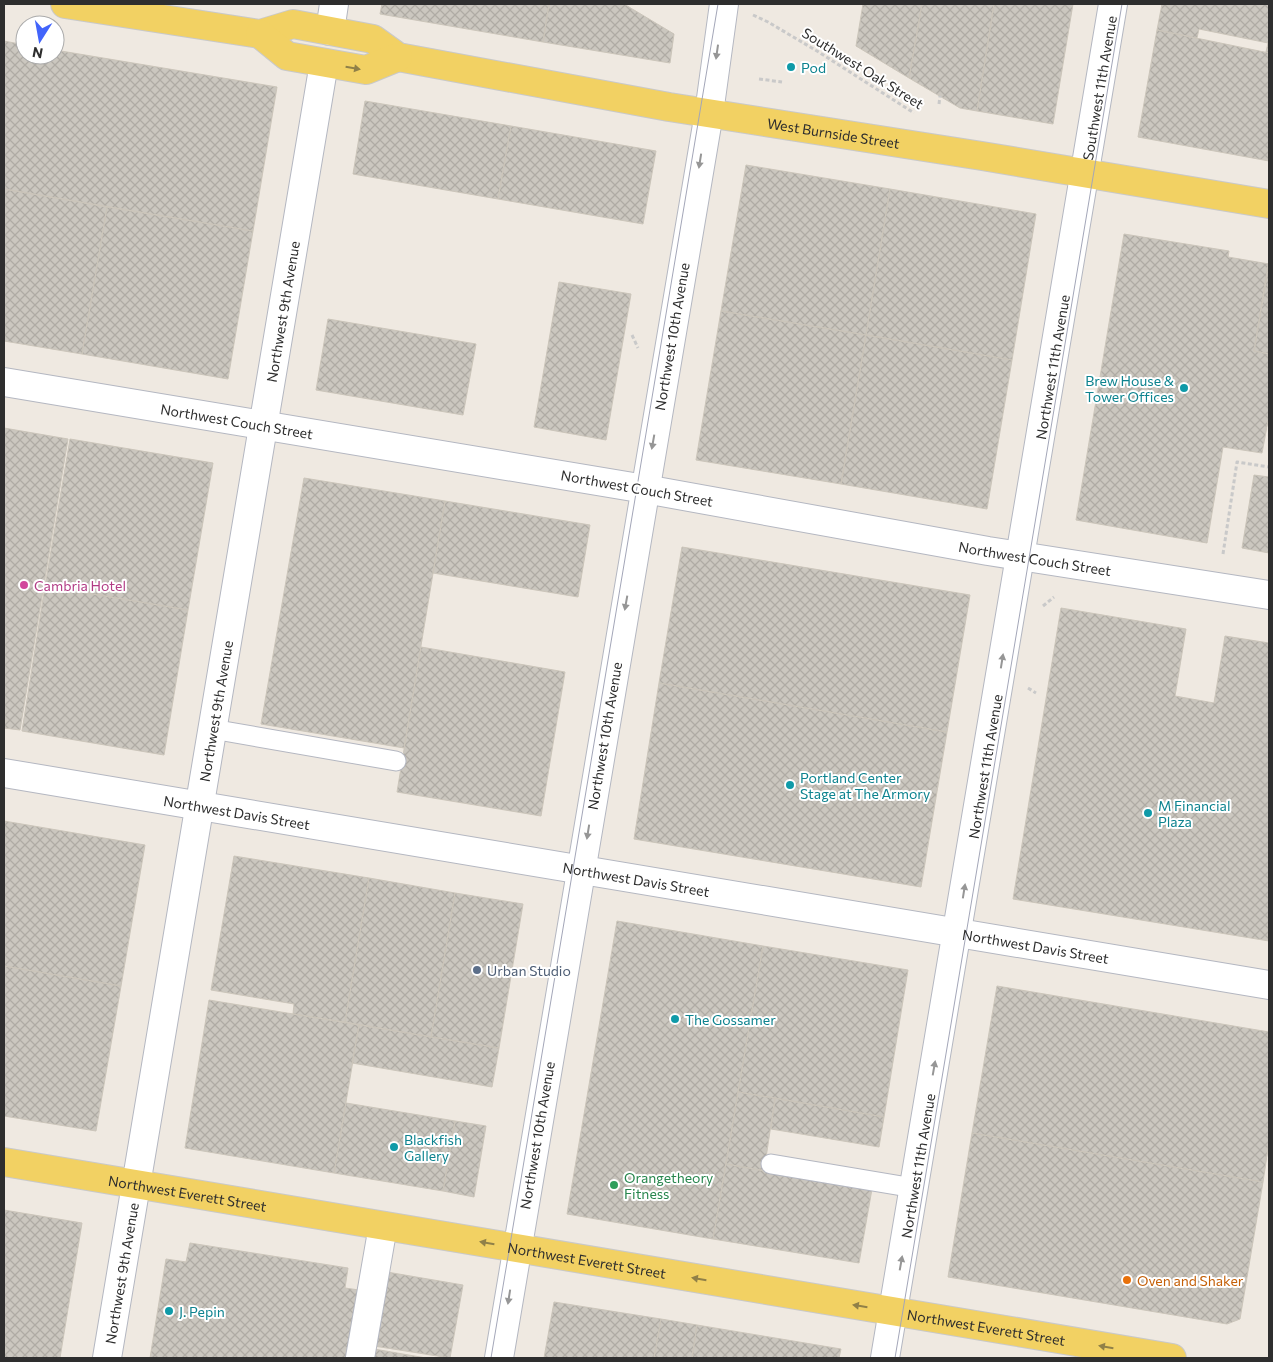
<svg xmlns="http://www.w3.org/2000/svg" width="1273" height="1362" font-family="Commissioner,sans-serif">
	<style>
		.building { fill: url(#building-cross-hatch); stroke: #cbc5ba }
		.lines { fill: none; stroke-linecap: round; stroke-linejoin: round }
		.lane-casing { stroke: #b4b7c1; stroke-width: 21 }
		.street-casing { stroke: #b4b7c1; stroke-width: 30 }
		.secondary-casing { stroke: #b4b7c1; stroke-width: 30 }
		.primary-casing { stroke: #c9c9c9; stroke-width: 30 }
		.path { stroke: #c9c9c9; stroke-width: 3; stroke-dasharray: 4 2.5; stroke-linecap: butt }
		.lane { stroke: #fff; stroke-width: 19 }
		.street { stroke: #fff; stroke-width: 28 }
		.secondary { stroke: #fff; stroke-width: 28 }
		.primary { stroke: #f2d163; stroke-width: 28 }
		.tram { stroke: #a3a6b8; stroke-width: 1 }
		.oneway { fill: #969696 }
		.oneway2 { fill: #908048 }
		.culture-dot { fill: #0f9aa8; stroke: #fff; stroke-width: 2 }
		.hotel-dot { fill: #d1479c; stroke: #fff; stroke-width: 2 }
		.service-dot { fill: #5c6f8a; stroke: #fff; stroke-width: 2 }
		.leisure-dot { fill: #2e9e5b; stroke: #fff; stroke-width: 2 }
		.food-dot { fill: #e8710a; stroke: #fff; stroke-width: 2 }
		.labels { text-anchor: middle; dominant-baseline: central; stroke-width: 4; stroke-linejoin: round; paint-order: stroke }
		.culture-label { font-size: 14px; fill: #0d838f; stroke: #fff; text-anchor: start }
		.street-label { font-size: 14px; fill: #2e2e2e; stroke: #fff }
		.hotel-label { font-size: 14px; fill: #b23c85; stroke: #fff; text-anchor: start }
		.service-label { font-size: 14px; fill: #4e5e75; stroke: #fff; text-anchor: start }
		.leisure-label { font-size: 14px; fill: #27864d; stroke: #fff; text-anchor: start }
		.food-label { font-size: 14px; fill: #c56008; stroke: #fff; text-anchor: start }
	</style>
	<defs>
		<pattern id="building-cross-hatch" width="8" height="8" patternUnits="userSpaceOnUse" patternTransform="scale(1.25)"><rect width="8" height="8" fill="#cbc7bf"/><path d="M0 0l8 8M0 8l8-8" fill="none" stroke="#afaba4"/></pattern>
	</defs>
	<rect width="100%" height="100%" fill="#efe9e1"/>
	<path class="building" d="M382 4H549L543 42 380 14Z
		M549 4H624L674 34 670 63 543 42Z
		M863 4H922L909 78 856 46Z
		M922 4H994L977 111 960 108 909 78Z
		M994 4H1073L1053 124 977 111Z
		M1162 4H1269V53L1266 52 1268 43 1199 29 1197 38 1157 30Z
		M1157 30 1269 53V161L1138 137Z
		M4 41 25 45V55H55V50L277 87 253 231 4 189Z
		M365 101 511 126 498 199 353 174Z
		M511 126 656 151 643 224 498 199Z
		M746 165 890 189 866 335 721 311Z
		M4 189 107 207 82 354 4 341Z
		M890 189 1036 214 1012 360 866 335Z
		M107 207 253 231 228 379 82 354Z
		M1124 234 1229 251 1228 257 1269 264 1254 351 1269 354V422L1268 421 1262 453 1223 447 1207 543 1076 520Z
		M1269 259V354L1254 351Z
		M559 282 631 294 606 440 534 427Z
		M721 311 866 335 841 484 696 460Z
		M328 319 476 344 463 415 316 390Z
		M866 335 1012 360 987 509 841 484Z
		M4 428 68 439 20 730 4 728Z
		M70 439 213 463 188 610 45 586Z
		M1254 475 1269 477V553L1242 548Z
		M304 478 445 501 404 748 261 724Z
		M445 501 590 525 578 597 433 573Z
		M682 547 970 595 947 732 659 683Z
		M45 586 188 610 164 755 22 731Z
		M1061 608 1186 629 1175 696 1214 703 1225 636 1269 643V941L1013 899Z
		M421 647 565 672 541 816 397 792Z
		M659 683 947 732 921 887 634 839Z
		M4 821 145 845 121 986 4 966Z
		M234 856 369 878 345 1022 293 1014 294 1004 211 990Z
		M369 878 455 893 431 1037 345 1022Z
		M455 893 523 904 499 1048 431 1037Z
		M617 921 763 946 713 1239 567 1214Z
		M763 946 908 970 884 1117 738 1092Z
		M4 966 121 986 96 1131 4 1116Z
		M997 986 1269 1032V1142L1263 1182 972 1133Z
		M209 1000 359 1025 334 1173 185 1148Z
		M359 1025 499 1048 492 1087 352 1063Z
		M738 1092 775 1098 764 1171 726 1164Z
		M775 1098 884 1117 879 1147 771 1129Z
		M346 1103 455 1121 443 1191 334 1173Z
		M455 1121 486 1126 474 1197 443 1191Z
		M972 1133 1263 1182 1240 1319 1227 1324 948 1277Z
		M726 1164 872 1189 859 1263 713 1239Z
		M4 1210 82 1223 60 1358H4Z
		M190 1243 348 1268 345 1288 359 1290 348 1358H150L166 1259 186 1262Z
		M387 1272 463 1285 450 1358 374 1346Z
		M554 1302 661 1319 654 1358H544Z
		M661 1319 697 1325 692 1358H654Z
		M697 1325 841 1349 839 1358H692Z
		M374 1349 426 1358H372Z"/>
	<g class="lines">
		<g class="lane-casing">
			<path id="lane" d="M212 729 396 761
				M771 1164 914 1188"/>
		</g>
		<g class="street-casing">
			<g id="street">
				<path d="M330 31 334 4"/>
				<path id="s1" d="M645 489 988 551 1269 595"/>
				<path id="s2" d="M4 773 1269 985"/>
				<path id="s3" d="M107 1358 324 63"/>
				<path d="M360 1358 383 1226"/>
			</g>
		</g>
		<g class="secondary-casing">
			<g id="secondary">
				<path id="s4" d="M4 382 645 489"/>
				<path id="s5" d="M499 1358 709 113 724 4"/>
				<path id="s6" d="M885 1358 1113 4"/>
			</g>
		</g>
		<g class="primary-casing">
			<g id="primary">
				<path id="s7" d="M65 4 260 34 293 24 373 39 398 57 669 107 982 156 1269 204"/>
				<path d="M260 34 287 56 366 70 398 57"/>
				<path id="s8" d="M4 1162 1172 1358"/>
			</g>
		</g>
		<path class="path" d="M753 15 768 22 817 51 914 113
			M759 79 782 82
			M939 104 940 96
			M632 335 638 348
			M1223 554 1237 462 1269 467
			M1043 606 1054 597
			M1028 688 1036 693"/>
		<use href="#lane" class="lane"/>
		<use href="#street" class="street"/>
		<use href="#secondary" class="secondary"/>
		<use href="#primary" class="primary"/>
		<path class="tram" d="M491 1358 718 4
			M895 1358 1122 4"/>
	</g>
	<defs><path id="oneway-solid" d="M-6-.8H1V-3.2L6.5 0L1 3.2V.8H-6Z" transform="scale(1.25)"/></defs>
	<g class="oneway">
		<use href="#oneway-solid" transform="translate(717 52) rotate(98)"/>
		<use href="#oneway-solid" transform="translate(700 161) rotate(99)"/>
		<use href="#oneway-solid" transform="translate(653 442) rotate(100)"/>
		<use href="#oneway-solid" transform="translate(626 603) rotate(100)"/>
		<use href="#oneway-solid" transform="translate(1002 661) rotate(-81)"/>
		<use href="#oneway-solid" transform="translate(588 832) rotate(99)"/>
		<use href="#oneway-solid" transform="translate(964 891) rotate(-81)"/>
		<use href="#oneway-solid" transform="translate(934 1068) rotate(-80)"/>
		<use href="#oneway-solid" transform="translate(901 1263) rotate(-80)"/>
		<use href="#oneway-solid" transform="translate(509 1297) rotate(99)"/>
	</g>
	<g class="oneway2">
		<use href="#oneway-solid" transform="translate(353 68) rotate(10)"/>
		<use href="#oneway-solid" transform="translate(487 1243) rotate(-170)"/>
		<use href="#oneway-solid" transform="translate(699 1279) rotate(-170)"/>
		<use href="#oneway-solid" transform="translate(860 1306) rotate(-171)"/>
		<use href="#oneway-solid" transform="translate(1106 1347) rotate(-170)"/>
	</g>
	<g class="culture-dot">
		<circle cx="791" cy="67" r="5"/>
		<circle cx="1184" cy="388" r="5"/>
		<circle cx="790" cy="785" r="5"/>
		<circle cx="1148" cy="813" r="5"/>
		<circle cx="675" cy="1019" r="5"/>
		<circle cx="394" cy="1147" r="5"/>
		<circle cx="169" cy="1311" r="5"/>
	</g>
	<circle class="hotel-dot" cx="24" cy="585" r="5"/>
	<circle class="service-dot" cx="477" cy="970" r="5"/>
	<circle class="leisure-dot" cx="614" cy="1185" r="5"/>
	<circle class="food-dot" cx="1127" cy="1280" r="5"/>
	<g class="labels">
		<g class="culture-label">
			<text x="801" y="67">Pod</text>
			<text x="1174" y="380" text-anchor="end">Brew House &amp;<tspan x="1174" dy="16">Tower Offices</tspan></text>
			<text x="800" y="777">Portland Center<tspan x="800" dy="16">Stage at The Armory</tspan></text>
			<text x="1158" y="805">M Financial<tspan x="1158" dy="16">Plaza</tspan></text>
			<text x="685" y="1019">The Gossamer</text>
			<text x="404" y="1139">Blackfish<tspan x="404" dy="16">Gallery</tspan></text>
			<text x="179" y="1311">J. Pepin</text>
		</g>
		<g class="street-label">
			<text transform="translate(863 68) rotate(32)">Southwest Oak Street</text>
			<text stroke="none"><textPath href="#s6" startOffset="1288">Southwest 11th Avenue</textPath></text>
			<text stroke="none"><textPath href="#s7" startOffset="786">West Burnside Street</textPath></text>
			<text stroke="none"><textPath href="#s3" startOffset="1061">Northwest 9th Avenue</textPath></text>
			<text stroke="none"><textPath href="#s5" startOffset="1036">Northwest 10th Avenue</textPath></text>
			<text stroke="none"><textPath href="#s6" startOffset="1005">Northwest 11th Avenue</textPath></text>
			<text stroke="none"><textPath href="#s4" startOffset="236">Northwest Couch Street</textPath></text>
			<text transform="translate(637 488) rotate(10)">Northwest Couch Street</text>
			<text stroke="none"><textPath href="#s1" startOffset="396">Northwest Couch Street</textPath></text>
			<text stroke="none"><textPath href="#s3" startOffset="656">Northwest 9th Avenue</textPath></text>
			<text stroke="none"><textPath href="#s5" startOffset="631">Northwest 10th Avenue</textPath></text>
			<text stroke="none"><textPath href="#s6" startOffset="600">Northwest 11th Avenue</textPath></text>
			<text stroke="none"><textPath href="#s2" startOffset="236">Northwest Davis Street</textPath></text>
			<text stroke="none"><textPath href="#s2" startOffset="641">Northwest Davis Street</textPath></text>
			<text stroke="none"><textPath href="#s2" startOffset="1046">Northwest Davis Street</textPath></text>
			<text stroke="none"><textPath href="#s5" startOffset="226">Northwest 10th Avenue</textPath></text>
			<text stroke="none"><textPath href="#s6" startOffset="195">Northwest 11th Avenue</textPath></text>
			<text stroke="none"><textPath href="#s8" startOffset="186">Northwest Everett Street</textPath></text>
			<text stroke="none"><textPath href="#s8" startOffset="591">Northwest Everett Street</textPath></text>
			<text stroke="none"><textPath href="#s3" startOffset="86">Northwest 9th Avenue</textPath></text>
			<text stroke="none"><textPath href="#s8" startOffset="996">Northwest Everett Street</textPath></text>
		</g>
		<g class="hotel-label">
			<text x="34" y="585">Cambria Hotel</text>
		</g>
		<g class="service-label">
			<text x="487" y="970">Urban Studio</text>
		</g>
		<g class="leisure-label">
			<text x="624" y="1177">Orangetheory<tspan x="624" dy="16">Fitness</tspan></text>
		</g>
		<g class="food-label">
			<text x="1137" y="1280">Oven and Shaker</text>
		</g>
	</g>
	<rect width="1273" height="1362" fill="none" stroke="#2e2e2e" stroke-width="10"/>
	<g transform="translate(40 40) rotate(191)"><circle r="24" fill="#ffffff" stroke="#ababab"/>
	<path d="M0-4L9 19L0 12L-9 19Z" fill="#4264fb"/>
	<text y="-8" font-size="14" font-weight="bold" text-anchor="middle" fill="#2e2e2e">N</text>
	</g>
</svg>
